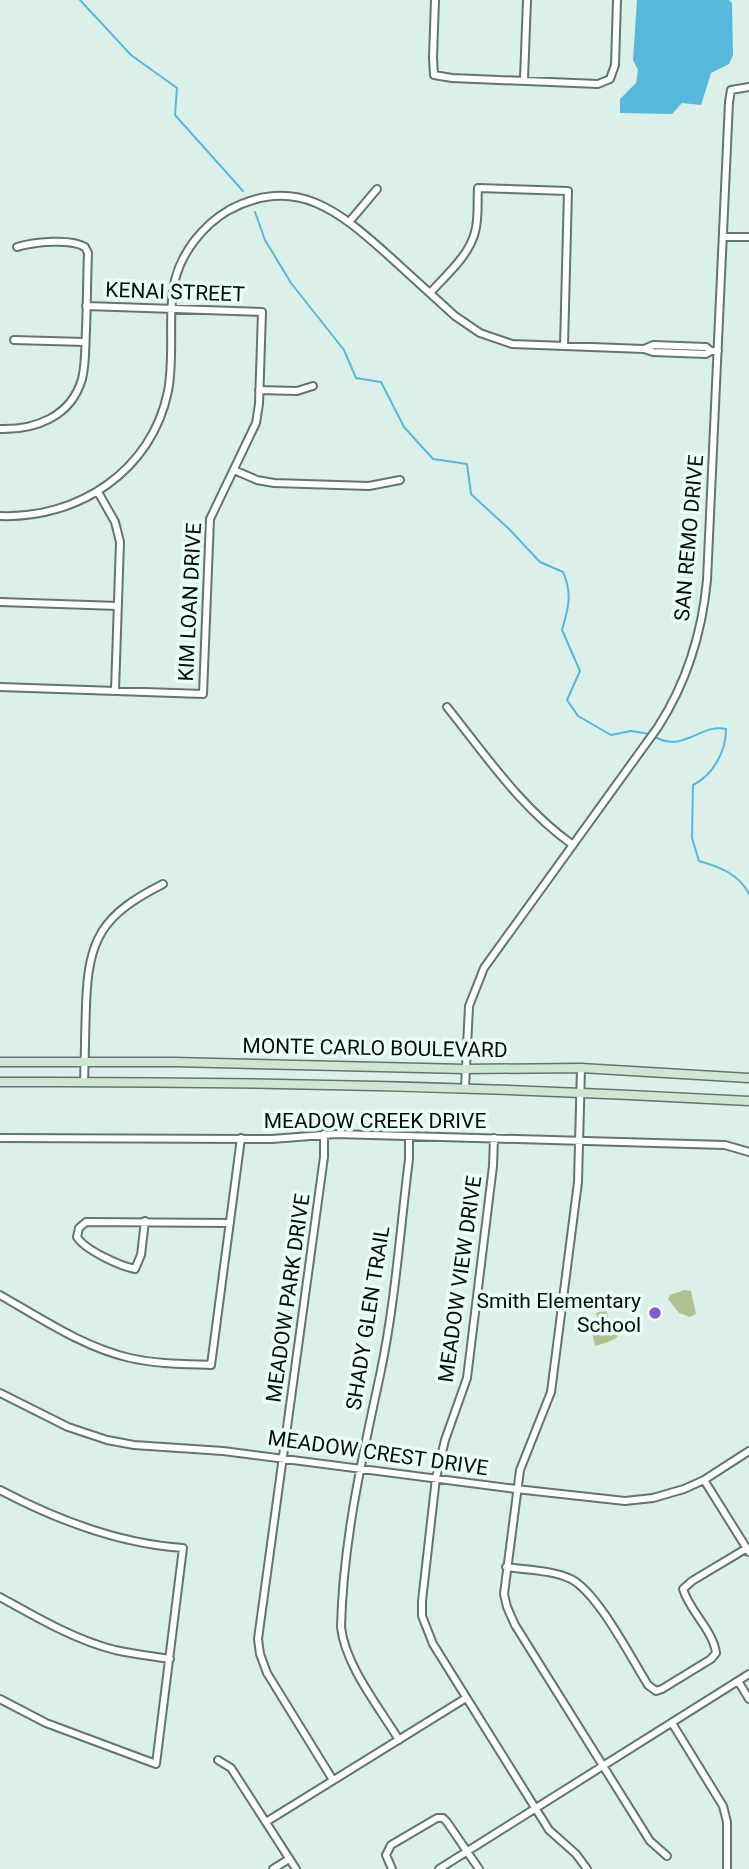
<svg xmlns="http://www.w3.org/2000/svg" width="749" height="1869" font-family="Roboto,sans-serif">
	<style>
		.green { fill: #aec18f }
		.water { fill: #58b8db }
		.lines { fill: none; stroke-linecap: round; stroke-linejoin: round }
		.stream { stroke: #58b8db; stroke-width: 2 }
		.street-casing { stroke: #637570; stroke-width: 10 }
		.secondary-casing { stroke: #637570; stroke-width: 11 }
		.street { stroke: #fff; stroke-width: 6 }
		.secondary { stroke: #cee6d4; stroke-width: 8 }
		.poi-dot { fill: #8858d1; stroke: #e9fef7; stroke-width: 2.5 }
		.labels { text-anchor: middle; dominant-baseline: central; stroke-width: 7; stroke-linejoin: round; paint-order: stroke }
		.street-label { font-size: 21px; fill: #070d0b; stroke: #e9fef7 }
		.poi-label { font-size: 21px; fill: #070d0b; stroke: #e9fef7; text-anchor: end }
	</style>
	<rect width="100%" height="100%" fill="#dcf0ea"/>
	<path class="green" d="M684 1290 691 1291 696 1314 690 1317 679 1313 668 1299 670 1295Z
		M606 1310 609 1320 618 1318C624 1340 614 1340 595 1346L591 1327 599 1323 596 1313Z"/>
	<path class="water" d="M637 0H729L732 3 733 55 729 64 711 73 701 105 682 103 672 114 620 113V99L636 83 638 70 633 60Z"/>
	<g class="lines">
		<path class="stream" d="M80 0 131 55 177 88 175 115 243 191
			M255 212 265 240 291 283 344 350 356 378 381 382 404 427 433 459 467 464 471 494 509 529 540 562 563 572C573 594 568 609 562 630L580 671 567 700 578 716 611 735 631 731 650 734
			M655 737C684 753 701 723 726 729 726 752 713 775 693 785L692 838 699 861C720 867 739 874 749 894"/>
		<g class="street-casing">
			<path id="street" d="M435 0 433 58 434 75 452 78 598 84 610 79 615 65 617 0
				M524 79 527 0
				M350 221 377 189
				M724 237H749
				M430 293C446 275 469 256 475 232 479 218 477 202 478 188L568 191 564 346
				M14 340 85 342
				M644 349 653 345 706 347 711 351
				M259 390 297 391 313 386
				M0 429C35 430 71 417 82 379 86 363 85 346 86 330 87 304 87 278 88 253L85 247C71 238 33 242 17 247
				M234 470 257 480 274 483 369 486 400 480
				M98 492 115 522 120 542 115 691
				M0 516C78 519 152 471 168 391 175 355 167 316 175 280 182 252 203 225 229 210 296 174 340 212 388 255 410 275 433 296 455 316L480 333 512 344 644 349 653 352 706 354 711 351H718
				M0 602 118 606
				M0 687 203 694 210 519 256 423 259 404 262 312 86 306
				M447 707C487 757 521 808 573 845
				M581 1068 578 1182 551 1392 520 1470 504 1594 507 1607 515 1625 650 1841 667 1856
				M84 1082C85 1056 85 1031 86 1006 88 938 102 915 163 884
				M465 1088 469 1006 484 968 658 727C687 682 702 633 707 580L729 102 731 90 749 87
				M324 1134V1157L258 1639 260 1654 267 1673 333 1780
				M0 1138 272 1139 336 1134 725 1145 749 1152
				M494 1138 493 1166 467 1378 445 1440 436 1478 422 1601V1616L433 1644 549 1830 576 1854 587 1869
				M145 1221 141 1255 135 1269C120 1266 85 1250 77 1237L79 1228 86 1222 230 1223
				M0 1295C42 1319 83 1347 130 1358 157 1364 184 1364 211 1365L241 1138
				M0 1393 68 1427 107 1440 134 1445 223 1451 516 1489 625 1501 653 1498 684 1489 704 1480 749 1451
				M704 1480 749 1552
				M0 1490C55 1519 121 1544 183 1548L156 1764 46 1723 0 1699
				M506 1567C527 1570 552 1570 571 1579 598 1593 631 1658 648 1685L656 1691 662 1689 711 1659 716 1653C713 1630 690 1612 683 1589L692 1581 747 1548
				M0 1597C36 1617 75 1640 115 1650 133 1654 151 1656 170 1659
				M738 1681 749 1699
				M672 1723 723 1806 727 1822V1869
				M399 1740C379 1707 345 1665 341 1627 343 1542 362 1458 380 1375 395 1305 400 1231 409 1159V1136
				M218 1760 231 1768 296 1869
				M266 1822 466 1698
				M273 1869 289 1859
				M392 1869 386 1855 391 1845 437 1818H443L447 1822 479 1869
				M439 1869 749 1674"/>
		</g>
		<g class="secondary-casing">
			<path id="secondary" d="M0 1062H175L465 1069 581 1068 749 1078
				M0 1082C250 1081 500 1087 749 1101"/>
		</g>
		<use href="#street" class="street"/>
		<use href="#secondary" class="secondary"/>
	</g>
	<circle class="poi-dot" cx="655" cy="1313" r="7"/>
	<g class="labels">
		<g class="street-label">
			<text transform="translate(175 292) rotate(2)">KENAI STREET</text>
			<text transform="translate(689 538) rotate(-85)">SAN REMO DRIVE</text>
			<text transform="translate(190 602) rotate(-87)">KIM LOAN DRIVE</text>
			<text transform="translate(375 1048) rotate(1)">MONTE CARLO BOULEVARD</text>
			<text x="375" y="1121">MEADOW CREEK DRIVE</text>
			<text transform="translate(460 1279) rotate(-82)">MEADOW VIEW DRIVE</text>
			<text transform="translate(288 1298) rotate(-82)">MEADOW PARK DRIVE</text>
			<text transform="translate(368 1318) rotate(-81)">SHADY GLEN TRAIL</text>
			<text transform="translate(378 1453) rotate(8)">MEADOW CREST DRIVE</text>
		</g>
		<g class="poi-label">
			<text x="641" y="1301">Smith Elementary<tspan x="641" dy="24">School</tspan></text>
		</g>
	</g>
</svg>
